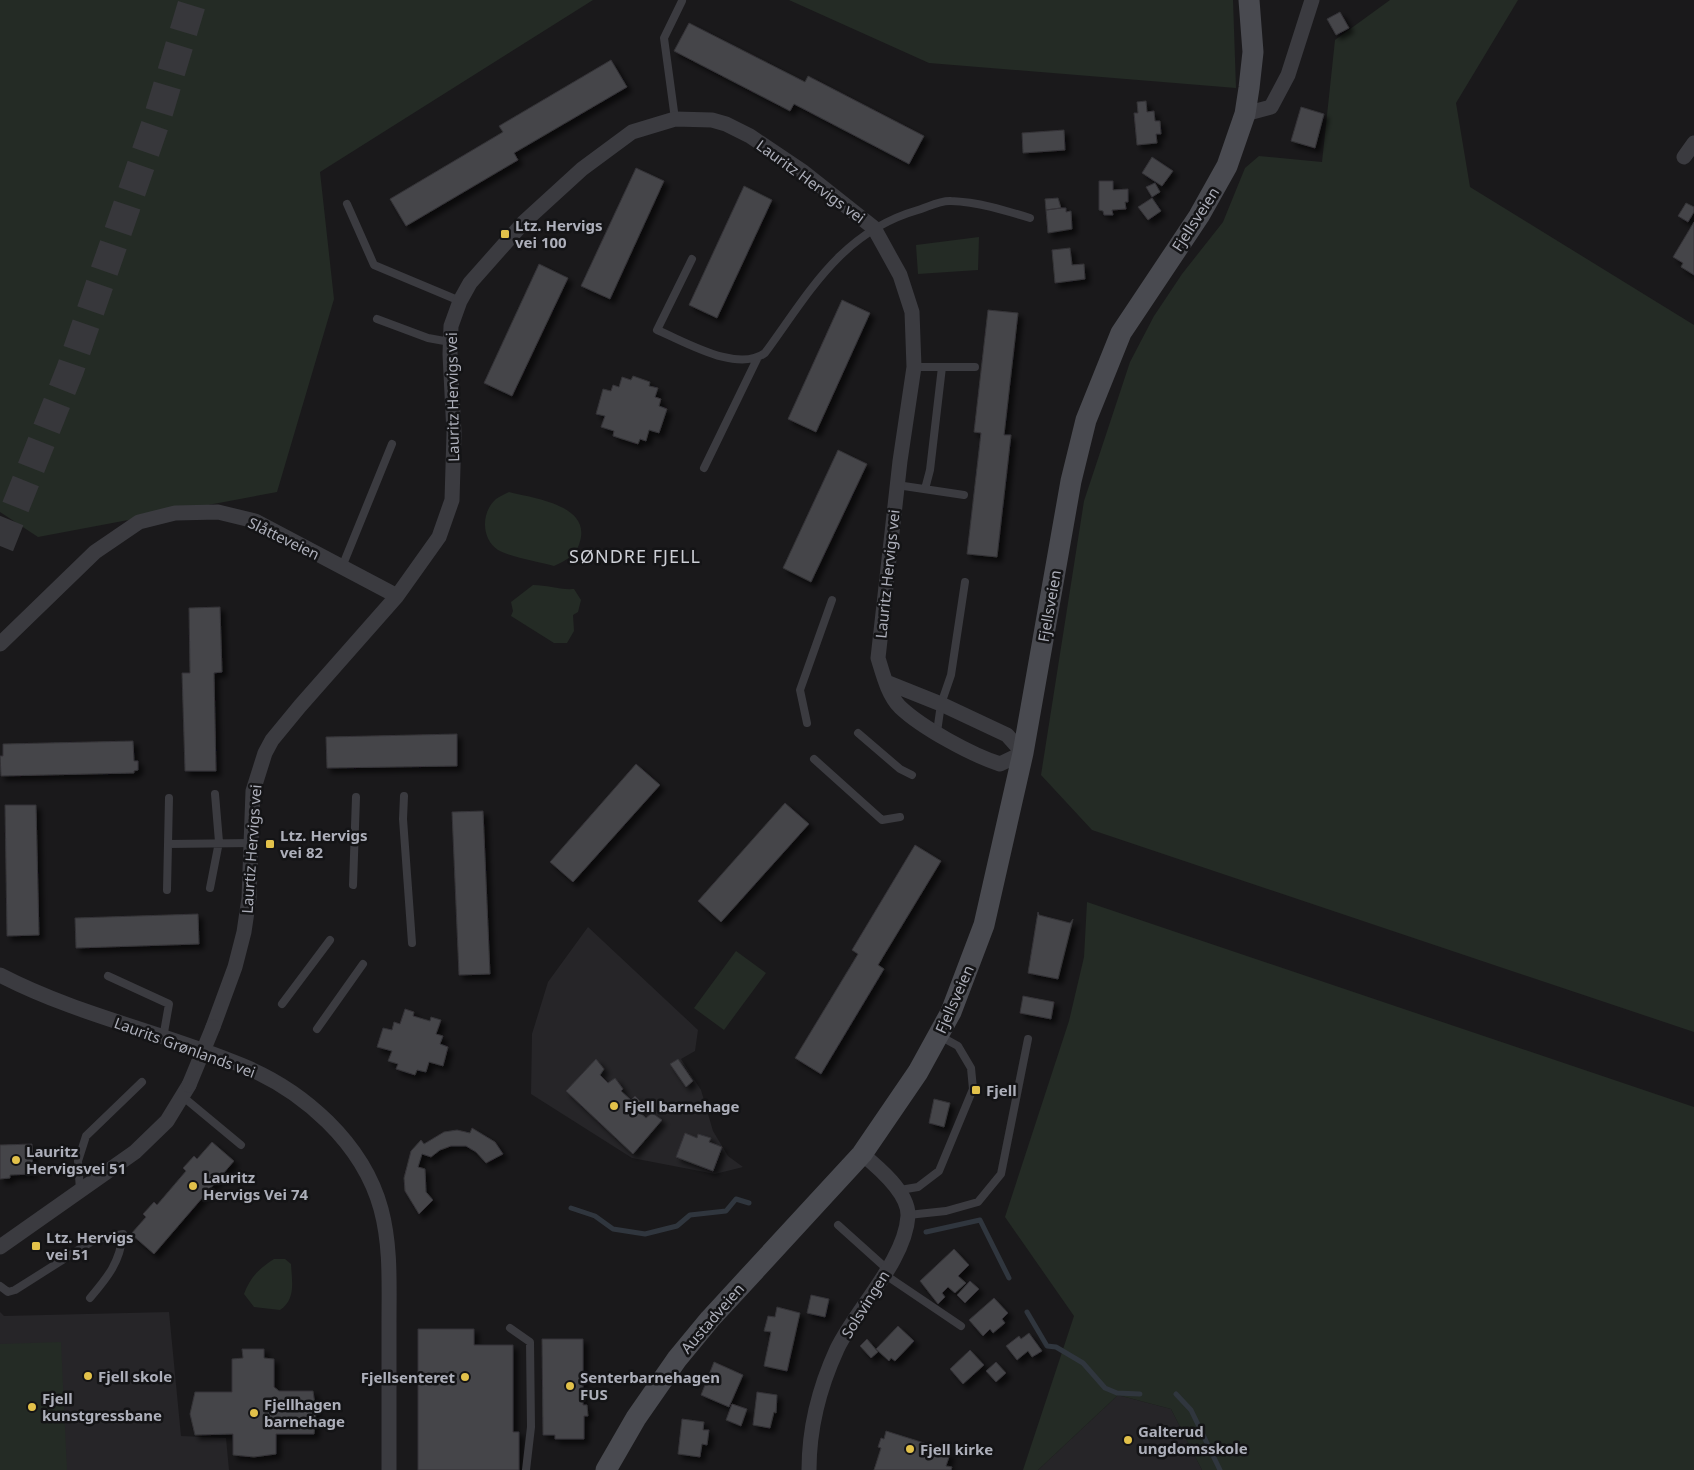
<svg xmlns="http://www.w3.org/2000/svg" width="1694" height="1470" font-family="'Noto Sans',sans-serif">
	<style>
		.built { fill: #262528 }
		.green { fill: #242b25 }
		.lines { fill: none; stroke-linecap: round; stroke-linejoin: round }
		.stream { stroke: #30363e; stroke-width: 5 }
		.building { fill: #444448; stroke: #343337; filter: url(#shadow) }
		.motorway-tunnel { stroke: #37373b; stroke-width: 28; stroke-dasharray: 28 14; stroke-linecap: butt }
		.service { stroke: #3b3b40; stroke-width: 8 }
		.minor { stroke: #3b3b40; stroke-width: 15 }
		.secondary { stroke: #494a50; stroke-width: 21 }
		.minor-bridge { stroke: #3b3b40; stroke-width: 15 }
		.poi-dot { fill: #e2c14a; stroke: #141416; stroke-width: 2 }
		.labels { text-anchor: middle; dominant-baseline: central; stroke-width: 5; stroke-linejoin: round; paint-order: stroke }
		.street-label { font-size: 15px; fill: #adafba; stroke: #141416 }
		.poi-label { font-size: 15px; font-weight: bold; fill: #adafba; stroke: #141416; text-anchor: start }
		.quarter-label { font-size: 18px; letter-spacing: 1px; fill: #cdcfd6; stroke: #141416 }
	</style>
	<defs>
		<filter id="shadow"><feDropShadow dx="4.5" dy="4.5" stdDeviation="2.5" flood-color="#0009"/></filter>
	</defs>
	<rect width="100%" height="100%" fill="#1a191b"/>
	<path class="built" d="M588 927 698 1030 695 1051 681 1059 701 1090 713 1131 728 1156 743 1167 715 1174 632 1158 531 1094 532 1034 548 982Z
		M0 1312 4 1316 169 1312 181 1436 226 1438 229 1470H0Z
		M1118 1395 1171 1409 1202 1470H1038Z"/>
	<path class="green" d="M0 0H593L320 172 334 299 277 492 38 537 0 512Z
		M789 0H1233L1236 88 929 63Z
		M1390 0H1518L1456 103 1470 187 1694 325V1032L1092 830 1041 775 1084 501 1130 362 1154 316 1182 274 1223 222 1245 168 1259 156 1322 162 1335 40Z
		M979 237 978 270 918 274 916 245Z
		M509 492C532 498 586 504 581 537 578 554 569 559 554 566 540 562 510 557 498 550 481 539 481 512 496 499 500 496 505 494 509 492Z
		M533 585C548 585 559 590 574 589L581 600 578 612 573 615 574 631 567 643H554L511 616 513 611 511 602Z
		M1087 902 1694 1107V1470H1202L1171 1409 1118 1395 1038 1470H1023L1074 1316 1005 1217 1069 1021 1084 957Z
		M736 951 766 973 724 1030 694 1008Z
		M274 1259H285L291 1264C292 1282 296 1299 280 1310L254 1307 244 1294C250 1277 260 1268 274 1259Z
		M61 1342 67 1470H0V1344Z"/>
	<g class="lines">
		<path class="stream" d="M571 1208 595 1216 613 1229 645 1234 677 1226 690 1215 726 1211 736 1199 749 1203
			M926 1232 980 1220 1009 1278
			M1027 1312 1047 1346 1056 1347 1083 1363 1105 1388 1117 1393 1140 1394
			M1176 1394 1191 1410 1220 1470"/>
	</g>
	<path class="building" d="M1340 12 1349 28 1336 35 1327 19Z
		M689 23 805 82 808 76 924 136 909 164 794 104 790 111 674 51Z
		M611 60 627 87 514 153 518 160 406 226 390 199 503 132 499 126Z
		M1146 101 1147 112 1154 111 1155 121H1160L1161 134H1156L1157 143 1137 145 1134 113H1138L1137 102Z
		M1301 107 1324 114 1315 148 1291 141Z
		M1064 130 1065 150 1023 153 1022 133Z
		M1152 157 1173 171 1162 186 1142 173Z
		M636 168 664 181 610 299 581 286Z
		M1099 181H1113V190L1128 189V202H1125L1126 209 1112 210 1113 215H1104L1103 211 1099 210Z
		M1155 183 1160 192 1152 197 1146 187Z
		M744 186 772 200 717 318 689 305Z
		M1058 198 1061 208 1046 210 1045 199Z
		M1152 198 1161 211 1148 220 1138 207Z
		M1686 203 1694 207V212L1688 222 1678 216Z
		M1061 208H1066V212L1071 211 1072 229 1048 233 1046 210Z
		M1694 222V275L1681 267 1683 263 1673 257Z
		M1070 248 1072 265 1084 264 1085 279 1055 283 1052 250Z
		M539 264 568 278 512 396 484 383Z
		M842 300 870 313 816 432 788 419Z
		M988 310 1018 313 1004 435H1011L997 557 967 554 981 433 974 432Z
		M633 376 650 382 649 386 658 388 655 397 661 399 659 406 667 409 659 433 649 430 646 441 640 439 638 444 613 436 614 431 601 427 605 416 596 414 603 389 611 391 613 385 619 387 622 377 631 380Z
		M838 450 867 464 811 582 783 568Z
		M220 607 222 672 214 673 216 771H185L182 673H190L189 608Z
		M457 734V766L327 768 326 737Z
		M133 741 134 761H138V770L134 771V773L1 776 0 756H3V744Z
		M636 764 660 785 573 882 550 862Z
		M785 803 809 824 721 922 698 901Z
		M5 805H36L39 935 7 936Z
		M483 811 490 974 459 975 452 812Z
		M915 845 941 861 878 965 884 969 821 1074 795 1058 858 954 852 950Z
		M1038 912 1039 915 1070 923 1073 919 1058 979 1028 973Z
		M198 914 199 944 76 948 75 918Z
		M1023 996 1054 1002 1051 1019 1020 1013Z
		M405 1009 414 1012 413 1016 430 1021 431 1017 441 1020 436 1034 443 1036 440 1044 448 1047 443 1066 429 1062 426 1072 417 1070 415 1075 396 1069 398 1064 388 1061 392 1051 377 1047 383 1028 392 1030 394 1022 400 1024Z
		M596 1059 604 1069 600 1075 608 1083 615 1078 623 1089 621 1091 631 1100 635 1096 642 1103 638 1111 646 1118 652 1113 662 1120 633 1154 566 1091Z
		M678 1059 693 1081 686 1087 670 1064Z
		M934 1099 950 1103 944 1127 929 1123Z
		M472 1128 495 1142 503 1154 486 1163 476 1152 466 1146H451L440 1150 431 1157 422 1154 418 1167 425 1169 426 1192 433 1200 419 1214 405 1191 404 1178 411 1151 421 1140 424 1144 444 1132 457 1130 470 1133Z
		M685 1133 697 1138 698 1134 711 1138 709 1142 722 1147 713 1171 676 1157Z
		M212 1142 234 1161 154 1254 131 1234 146 1217 143 1214 154 1202 157 1205 186 1171 183 1168 194 1156 197 1159Z
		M32 1144 33 1174 10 1175V1178L0 1179V1145Z
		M954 1249 969 1265 958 1276 966 1283 955 1293 948 1287 942 1293 945 1297 938 1304 920 1281Z
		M970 1281 979 1289 965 1303 957 1295Z
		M811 1295 829 1299 825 1317 807 1313Z
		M994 1298 1008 1313 1002 1319 1005 1323 993 1333 990 1329 983 1336 969 1320Z
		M777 1307 800 1313 787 1371 764 1366 771 1332 764 1331 768 1316 775 1317Z
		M898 1326 914 1341 895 1361 891 1358 889 1361 876 1349Z
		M418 1329H474V1345H513V1432H519V1470H418Z
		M1029 1333 1042 1351 1032 1357 1028 1351 1017 1360 1006 1346 1019 1336 1021 1339Z
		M542 1339H583V1405H587L588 1416H584V1439H555V1435H543Z
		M867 1339 878 1352 871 1358 860 1346Z
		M242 1349H264V1358L274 1359V1387L279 1391H313L316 1412 314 1434H276V1454L254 1457 233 1455V1434L195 1435 190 1414 195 1392H232V1359L243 1358Z
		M970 1350 984 1365 963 1384 950 1369Z
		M714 1362 743 1375 729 1407 701 1395Z
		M996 1362 1006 1373 996 1382 986 1371Z
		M757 1392 777 1395 776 1413 774 1412 770 1428 753 1425Z
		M732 1404 747 1409 741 1426 726 1420Z
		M682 1419 704 1422 703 1430H709L707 1445 702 1444 700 1457 678 1454Z
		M886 1431 940 1448 939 1451 950 1454 946 1466 952 1467 951 1470H874L881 1448 878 1447 881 1438 884 1439Z"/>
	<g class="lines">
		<path class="motorway-tunnel" d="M0 546 70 370 158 116 193 0"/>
		<path class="service" d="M675 119 664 38 682 1
			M347 204 374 265 460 301
			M692 259 657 330C686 342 737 373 765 353 809 293 841 232 918 210 928 207 941 200 951 201 978 202 1004 210 1030 218
			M377 319 428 338 450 342
			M914 367H975
			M704 468 757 359
			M897 485 964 495
			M925 489 930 470 942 367
			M342 567 392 444
			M807 723 800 690 832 600
			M937 732 941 704 951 675 965 582
			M858 733 900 769 912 775
			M814 759 882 820 900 817
			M404 796 403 819 412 943
			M168 844 252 843
			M353 885 356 797
			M210 888 219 842 215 794
			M167 890 169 798
			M108 976 169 1004 163 1038
			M282 1004 330 940
			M317 1029 363 964
			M182 1096 241 1145
			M80 1190 78 1161 86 1136 142 1082
			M900 1190 918 1187 939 1171 973 1089 971 1068 958 1046 938 1035
			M908 1215 946 1211 978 1202 1001 1174 1028 1039
			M838 1225 887 1269
			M884 1274 961 1326
			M0 1286 8 1292 15 1290 94 1240 123 1234C120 1262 108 1277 90 1298
			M510 1328 530 1342 531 1427 526 1470"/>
		<path class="minor" d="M1245 114 1271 107 1288 75 1312 0
			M1684 157 1694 143
			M0 644 95 552 139 522 175 513 218 512 255 521 397 596
			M0 975C77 1015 162 1032 241 1065 303 1090 363 1143 381 1209 391 1246 389 1285 389 1322 389 1372 389 1421 389 1470
			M213 1027 235 967 244 932 249 898 253 791 265 753 272 740 300 706 397 596 439 537 452 500 454 433 450 354 451 326 460 301 470 283 524 222 582 169 632 132 675 119 712 120 726 124 750 136 802 171 874 228 900 275 912 312 914 367 900 461 878 658C883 674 888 695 900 707 922 728 972 755 1000 764L1023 753 1007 735 941 704 886 682
			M0 1247 135 1152 167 1121 189 1085
			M809 1470C809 1429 820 1386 837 1349 856 1309 905 1261 908 1216 909 1193 878 1167 862 1154"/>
		<path class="secondary" d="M606 1470 636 1418 677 1359 710 1319 862 1154 918 1072 951 1012 984 925 1023 753 1071 481 1086 420 1121 333 1199 216 1227 166 1245 114 1249 88 1253 52 1249 0"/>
		<path class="minor-bridge" d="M189 1085 213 1027"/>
	</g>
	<g class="poi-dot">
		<rect x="500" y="229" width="10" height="10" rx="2.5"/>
		<rect x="265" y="839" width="10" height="10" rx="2.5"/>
		<rect x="971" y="1085" width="10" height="10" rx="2.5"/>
		<circle cx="614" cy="1106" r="5"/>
		<circle cx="16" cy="1160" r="5"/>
		<circle cx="193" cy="1186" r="5"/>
		<rect x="31" y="1241" width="10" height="10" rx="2.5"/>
		<circle cx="88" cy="1376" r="5"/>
		<circle cx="465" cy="1377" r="5"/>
		<circle cx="570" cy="1386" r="5"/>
		<circle cx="32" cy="1407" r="5"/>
		<circle cx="254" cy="1413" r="5"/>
		<circle cx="1128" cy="1440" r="5"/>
		<circle cx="910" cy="1449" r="5"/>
	</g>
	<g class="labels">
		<g class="street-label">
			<text transform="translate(811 181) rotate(36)">Lauritz Hervigs vei</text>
			<text transform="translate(1195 219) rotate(-57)">Fjellsveien</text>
			<text transform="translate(452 397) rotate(-91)">Lauritz Hervigs vei</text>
			<text transform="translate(284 538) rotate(26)">Slåtteveien</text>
			<text transform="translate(887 574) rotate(-84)">Lauritz Hervigs vei</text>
			<text transform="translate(1049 606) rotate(-80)">Fjellsveien</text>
			<text transform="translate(251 849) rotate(-86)">Laurtiz Hervigs vei</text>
			<text transform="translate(954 999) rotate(-66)">Fjellsveien</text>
			<text transform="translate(185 1047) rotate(20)">Laurits Grønlands vei</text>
			<text transform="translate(865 1304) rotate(-58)">Solsvingen</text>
			<text transform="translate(712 1318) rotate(-49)">Austadveien</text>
		</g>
		<g class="poi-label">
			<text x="515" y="225">Ltz. Hervigs<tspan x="515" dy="17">vei 100</tspan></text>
			<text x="280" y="835">Ltz. Hervigs<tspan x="280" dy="17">vei 82</tspan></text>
			<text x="986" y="1090">Fjell</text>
			<text x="624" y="1106">Fjell barnehage</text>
			<text x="26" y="1151">Lauritz<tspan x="26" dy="17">Hervigsvei 51</tspan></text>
			<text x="203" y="1177">Lauritz<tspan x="203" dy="17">Hervigs Vei 74</tspan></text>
			<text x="46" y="1237">Ltz. Hervigs<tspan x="46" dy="17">vei 51</tspan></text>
			<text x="98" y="1376">Fjell skole</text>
			<text x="455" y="1377" text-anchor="end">Fjellsenteret</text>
			<text x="580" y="1377">Senterbarnehagen<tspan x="580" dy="17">FUS</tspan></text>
			<text x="42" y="1398">Fjell<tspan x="42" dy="17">kunstgressbane</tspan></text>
			<text x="264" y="1404">Fjellhagen<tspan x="264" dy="17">barnehage</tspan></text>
			<text x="1138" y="1431">Galterud<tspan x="1138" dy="17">ungdomsskole</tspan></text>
			<text x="920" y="1449">Fjell kirke</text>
		</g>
		<g class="quarter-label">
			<text x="635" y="556">SØNDRE FJELL</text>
		</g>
	</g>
</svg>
